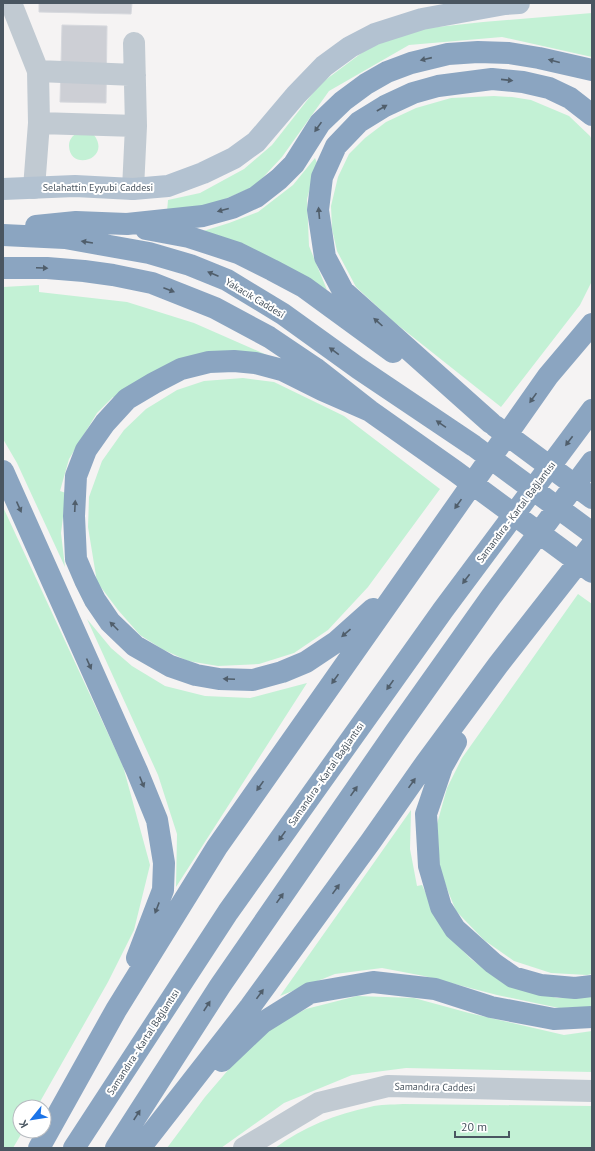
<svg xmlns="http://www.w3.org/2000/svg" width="595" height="1151" font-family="'PT Sans',sans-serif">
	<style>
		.green { fill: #c3f1d5 }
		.building { fill: #cdcfd5; stroke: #d7d9de }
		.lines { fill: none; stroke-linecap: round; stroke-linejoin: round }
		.minor { stroke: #c1cad2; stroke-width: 22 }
		.major { stroke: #b3c2d1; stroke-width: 22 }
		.highway { stroke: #8ba5c1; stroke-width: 22 }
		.oneway { fill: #505e6b }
		.labels { text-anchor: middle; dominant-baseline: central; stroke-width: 4; stroke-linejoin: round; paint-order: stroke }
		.street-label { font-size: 10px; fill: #4a5661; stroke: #fff }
	</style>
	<rect width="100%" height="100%" fill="#f5f3f3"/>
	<path class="green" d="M592 13V57L502 37 409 45 329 91 282 157 255 186 200 210 167 212 168 200 200 193 244 169 272 145 320 84 367 49 410 30 483 22Z
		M494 96 512 97 531 100 569 116 590 136 592 140V281L580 305 501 407 394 322 356 287 337 251 332 229 331 206 338 177 349 154 365 138 386 122 416 108 451 98Z
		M77 133 94 135C112 159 70 172 69 146 69 140 72 136 77 133Z
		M315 158 317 163 307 199 309 246 327 290 302 276 197 233 229 223 258 212 293 185Z
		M39 285V292L127 302 194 323 267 355 231 354 118 400 113 397 97 413 69 459 60 491 66 493 61 533 65 567 17 463 3 439V287Z
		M243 378 274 382 344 416 440 489 368 587 328 630 294 653 259 664 218 666 188 661 162 649 140 635 118 610 97 582 88 527 89 497 102 461 124 430 146 409 177 390 204 381Z
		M3 507 123 766 150 865 134 930 108 982 37 1107H20V1131H23L13 1148H3Z
		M578 594 592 604V974L587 975 551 973 514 961 484 940 456 911 440 871 437 824 447 788 462 758Z
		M87 619 111 648 132 666 165 686 205 696 250 698 307 683 176 887 177 834 158 775Z
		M411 810 410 849 417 886 422 885 443 930 471 959 503 983 557 998 592 997V1007L559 1008 497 995 424 976 382 968 335 974 280 996Z
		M357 996 414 998 469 1013 564 1035 592 1031V1072L406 1068 352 1075 284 1103 221 1148H167L205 1097 259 1034 306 1009Z
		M403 1104 592 1106V1148H275C303 1127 336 1114 370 1107 380 1104 392 1105 403 1104Z"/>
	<path class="building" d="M39 3H132L131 14 39 12Z
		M62 25 107 26 106 103 60 102Z"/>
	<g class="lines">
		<path class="minor" d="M11 3 38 71 39 123
			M134 43 136 126
			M38 71 135 75
			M34 188 39 123 136 126 133 189
			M244 1148 319 1103 388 1086 592 1091"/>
		<path class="major" d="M3 189 75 186 133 189 168 186 203 173 234 158 256 142 296 95 324 66 350 47 375 34 422 19 505 4 519 3"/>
		<path class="highway" d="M36 226 76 222 127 224 203 216 232 208 256 197 279 179 294 164 320 123 343 101 366 84 387 72 411 63 448 54 478 52 509 53 539 58 592 70
			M146 229 189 237 238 253 272 270 304 287 393 352
			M3 235 65 238 149 253 190 265 227 280 283 314 358 368 474 446 592 533
			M3 268H47L84 271 113 275 152 283 215 308 269 337 315 368 370 411 455 471 592 572
			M370 411 322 390 282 370 255 363 234 361 209 362 181 369 154 383 127 399 105 423 86 450 76 476 74 516 76 559 85 580 95 600 110 622 135 646 170 666 196 675 219 679 253 680 282 672 306 662 336 642 373 609
			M491 423 343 291 325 257 318 210 322 177 336 146 359 122 385 106 413 93 438 86 492 79 523 82 549 88 570 98 592 115
			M495 426 592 498
			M3 471 137 771 157 820 164 863 163 890 137 958
			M456 742 442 767 426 814 429 866 441 907 455 929 493 963 513 977 541 985 575 988 592 986
			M222 1061 262 1023 310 993 373 982 435 989 491 1007 554 1019 592 1017
			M39 1148 116 1010 217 847 548 376 592 324
			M74 1148 228 912 443 610 592 410
			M116 1148 220 986 396 731 491 597 592 462
			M140 1148 250 1007 371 841 425 764 498 665 592 545"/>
	</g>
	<defs><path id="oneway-solid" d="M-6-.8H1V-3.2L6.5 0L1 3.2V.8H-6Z"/></defs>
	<g class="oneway">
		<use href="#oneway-solid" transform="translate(426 59) rotate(167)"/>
		<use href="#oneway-solid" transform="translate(554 61) rotate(-165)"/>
		<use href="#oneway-solid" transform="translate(507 80) rotate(6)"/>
		<use href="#oneway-solid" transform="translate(382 108) rotate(-30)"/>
		<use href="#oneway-solid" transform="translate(318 127) rotate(125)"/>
		<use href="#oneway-solid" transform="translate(223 210) rotate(165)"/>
		<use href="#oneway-solid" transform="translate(319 213) rotate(-95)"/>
		<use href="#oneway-solid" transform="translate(87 242) rotate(-171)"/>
		<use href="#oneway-solid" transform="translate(42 268) rotate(2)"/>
		<use href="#oneway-solid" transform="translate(213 274) rotate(-157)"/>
		<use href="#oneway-solid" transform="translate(169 290) rotate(21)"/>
		<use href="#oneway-solid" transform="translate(378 322) rotate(-138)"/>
		<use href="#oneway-solid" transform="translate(334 351) rotate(-144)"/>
		<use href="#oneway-solid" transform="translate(533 398) rotate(125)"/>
		<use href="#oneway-solid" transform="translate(441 424) rotate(-146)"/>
		<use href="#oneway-solid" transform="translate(569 441) rotate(127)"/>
		<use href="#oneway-solid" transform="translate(458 504) rotate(125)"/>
		<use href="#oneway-solid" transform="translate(75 506) rotate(-87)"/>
		<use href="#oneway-solid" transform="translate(19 507) rotate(66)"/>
		<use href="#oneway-solid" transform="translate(466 579) rotate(127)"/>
		<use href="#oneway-solid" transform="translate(114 626) rotate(-135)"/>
		<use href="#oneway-solid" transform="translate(346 633) rotate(139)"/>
		<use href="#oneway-solid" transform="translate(89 664) rotate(66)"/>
		<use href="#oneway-solid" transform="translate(229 679) rotate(-178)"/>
		<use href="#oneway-solid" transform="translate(335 679) rotate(125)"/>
		<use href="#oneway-solid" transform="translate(390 685) rotate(125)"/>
		<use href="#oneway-solid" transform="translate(142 782) rotate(68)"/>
		<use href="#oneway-solid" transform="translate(412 783) rotate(-55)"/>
		<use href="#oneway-solid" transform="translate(260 786) rotate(125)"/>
		<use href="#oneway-solid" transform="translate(354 791) rotate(-55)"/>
		<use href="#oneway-solid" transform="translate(282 836) rotate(125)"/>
		<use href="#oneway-solid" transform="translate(336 889) rotate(-54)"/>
		<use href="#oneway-solid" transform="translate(280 898) rotate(-55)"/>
		<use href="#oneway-solid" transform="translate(157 908) rotate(111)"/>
		<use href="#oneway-solid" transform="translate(260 994) rotate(-54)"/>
		<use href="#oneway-solid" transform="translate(207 1006) rotate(-57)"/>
		<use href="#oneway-solid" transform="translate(137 1115) rotate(-57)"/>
	</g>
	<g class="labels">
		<g class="street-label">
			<text x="98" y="187">Selahattin Eyyubi Caddesi</text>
			<text transform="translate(255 298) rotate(31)">Yakacık Caddesi</text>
			<text transform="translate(516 512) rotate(-53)">Samandıra - Kartal Bağlantısı</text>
			<text transform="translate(326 774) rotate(-55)">Samandıra - Kartal Bağlantısı</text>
			<text transform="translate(143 1042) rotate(-57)">Samandıra - Kartal Bağlantısı</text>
			<text transform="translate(435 1087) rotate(1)">Samandıra Caddesi</text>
		</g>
	</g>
	<rect width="595" height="1151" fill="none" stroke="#4a5661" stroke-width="8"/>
	<g transform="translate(32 1119) rotate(240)"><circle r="19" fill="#ffffff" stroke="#b7bbc0"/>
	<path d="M0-3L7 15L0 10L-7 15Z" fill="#1a73e8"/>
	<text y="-6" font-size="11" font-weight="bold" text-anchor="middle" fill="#4a5661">K</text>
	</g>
	<path d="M455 1131v6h54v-6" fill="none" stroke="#4a5661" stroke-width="2"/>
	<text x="461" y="1131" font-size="12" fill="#4a5661" stroke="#ffffff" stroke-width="3" paint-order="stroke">20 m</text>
</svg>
